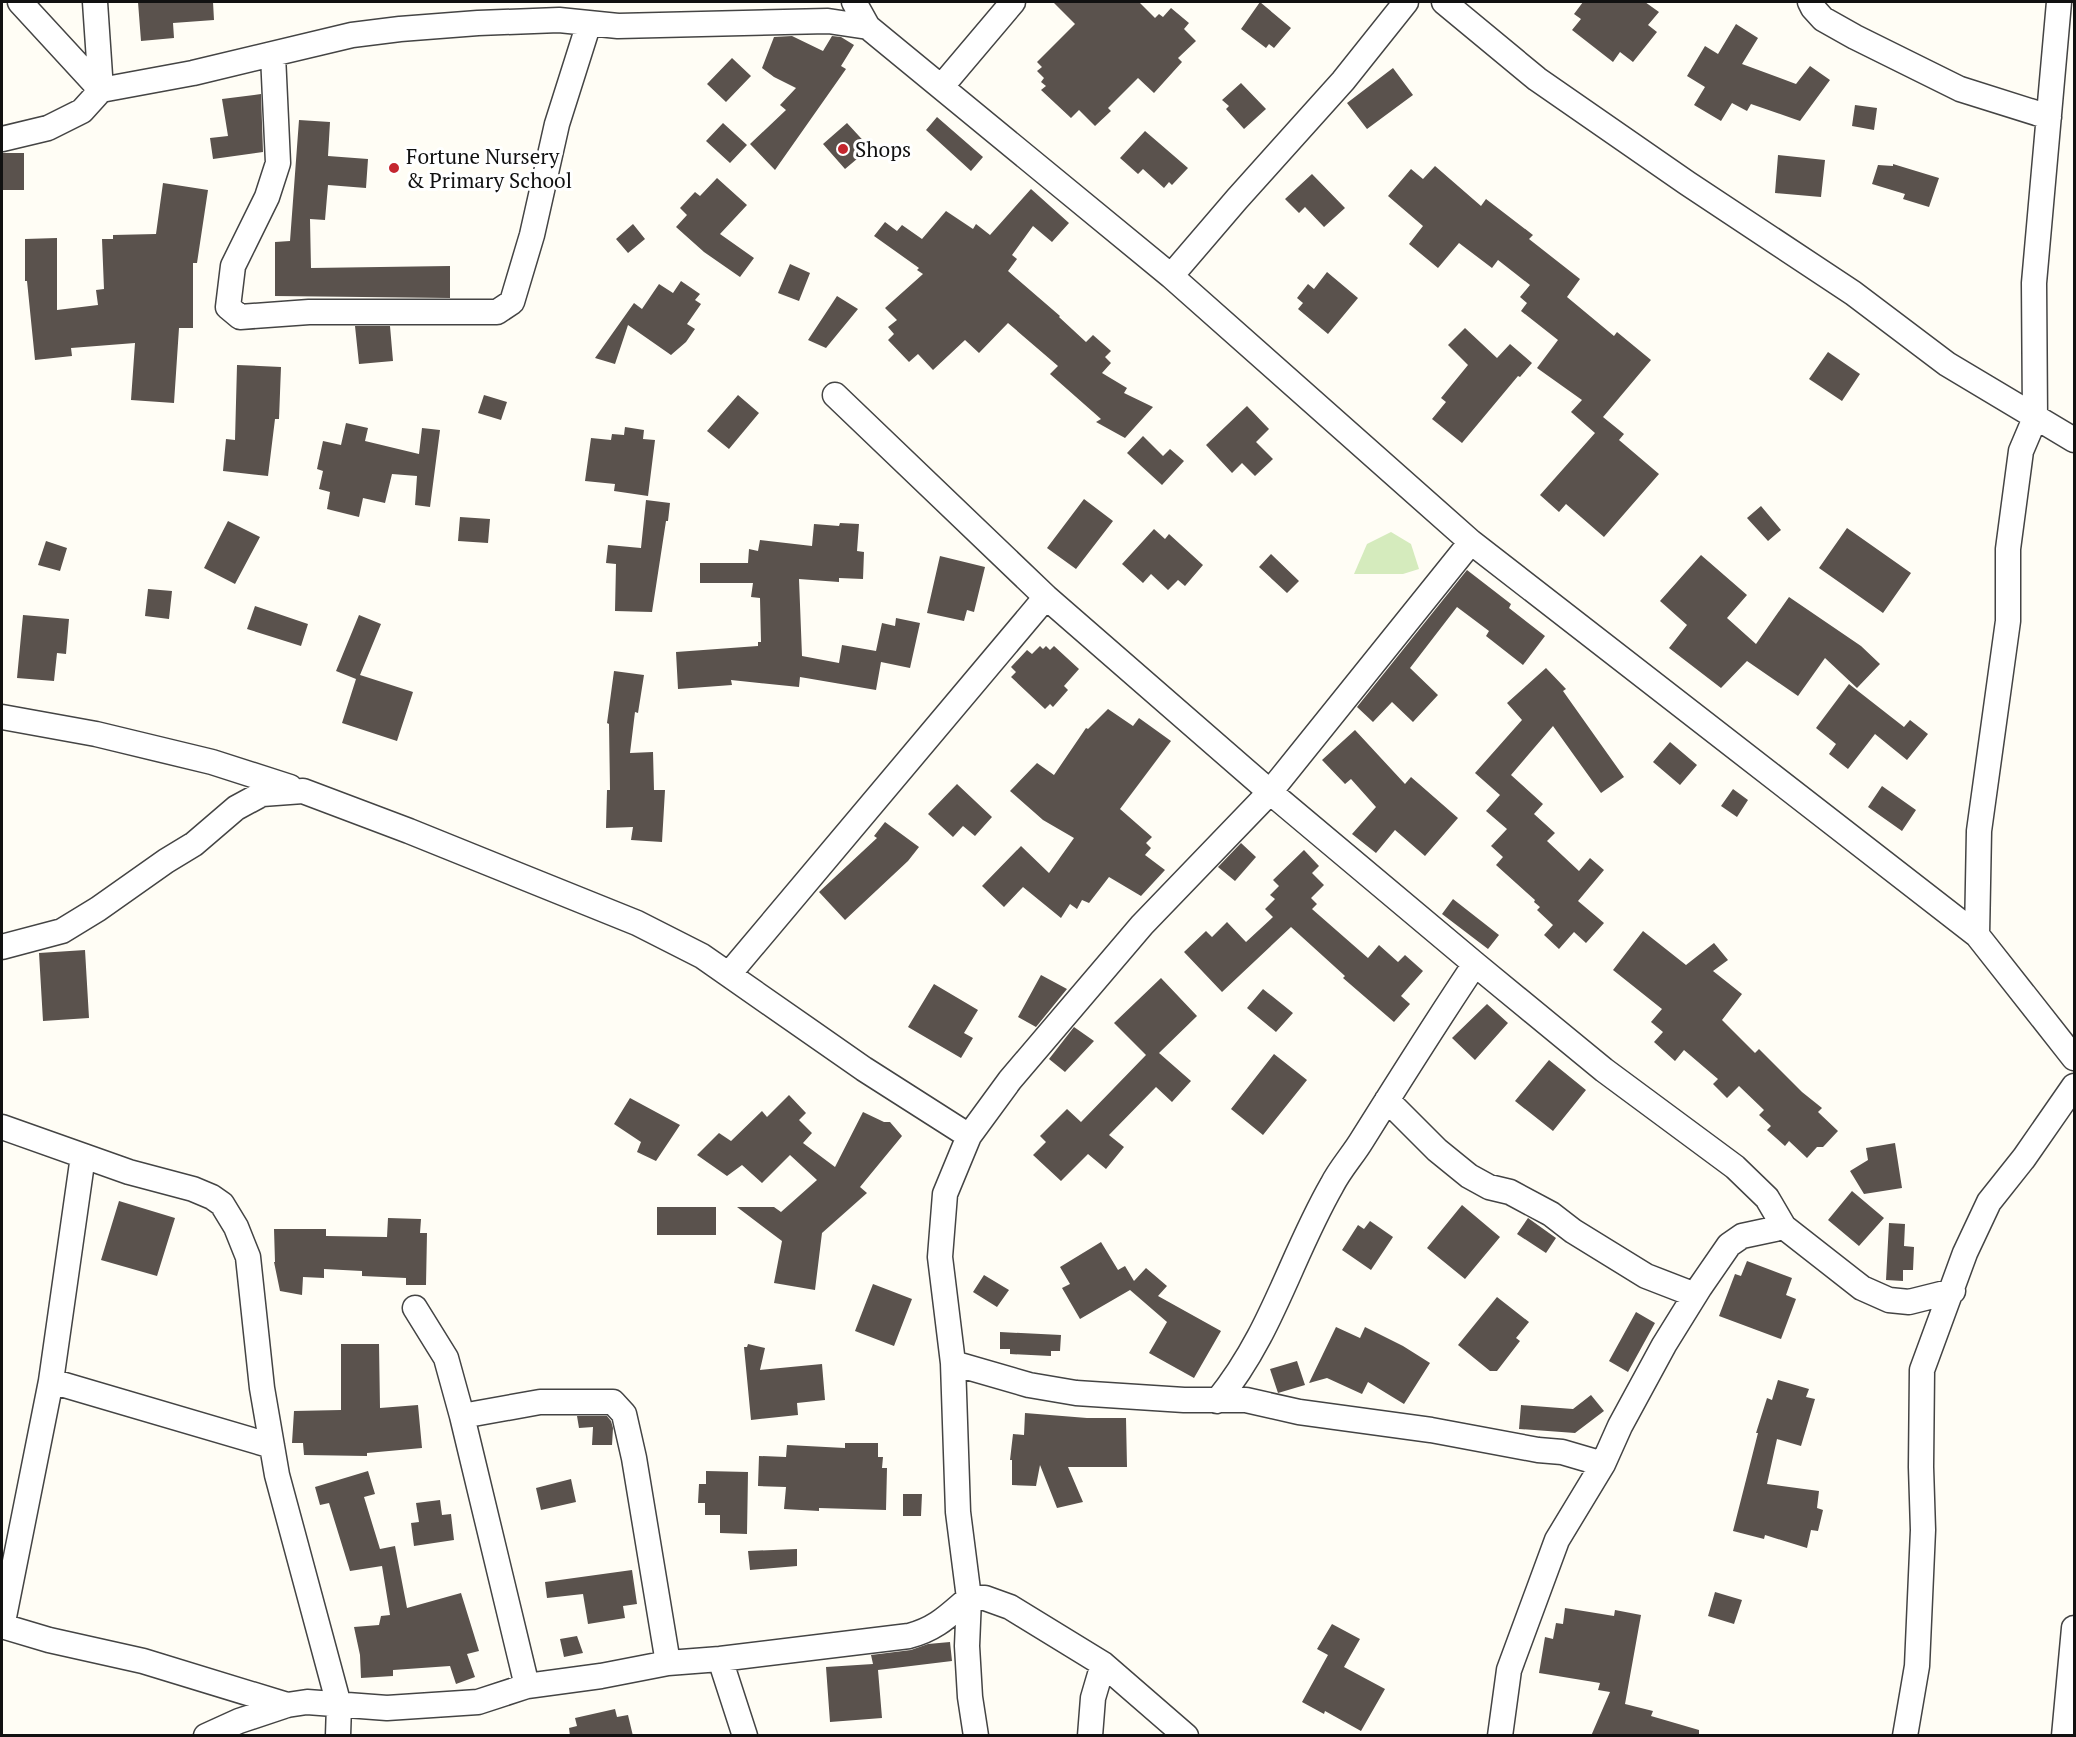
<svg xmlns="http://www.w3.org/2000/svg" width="2076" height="1737" font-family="'PT Serif',serif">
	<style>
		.green { fill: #d5ebbd }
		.building { fill: #5a524d }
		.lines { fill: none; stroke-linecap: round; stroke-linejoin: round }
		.minor-casing { stroke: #444; stroke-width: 27 }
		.minor { stroke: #fff; stroke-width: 24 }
		.poi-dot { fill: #c4262e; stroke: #fff; stroke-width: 2 }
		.labels { text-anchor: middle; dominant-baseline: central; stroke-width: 6; stroke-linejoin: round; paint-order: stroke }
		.poi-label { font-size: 21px; fill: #111; stroke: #fff; text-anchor: start }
	</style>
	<rect width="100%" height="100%" fill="#fffdf5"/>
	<path class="green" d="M1391 532 1411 544 1419 569 1403 574H1354L1367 544Z"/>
	<path class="building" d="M138 2H213L214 20 173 23 174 38 141 41Z
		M1053 2H1139L1155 18 1159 14 1163 17 1171 8 1189 23 1184 29 1196 41 1178 58 1182 62 1154 93 1138 78 1108 108 1111 111 1095 126 1079 110 1071 118 1041 90 1046 86 1041 82 1044 78 1037 71 1042 67 1037 62 1075 24Z
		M1260 2 1291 28 1274 48 1269 44 1266 48 1241 29Z
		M1583 2H1645L1659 12 1648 25 1657 32 1633 62 1620 52 1613 62 1572 30 1581 19 1574 14Z
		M1736 24 1758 38 1742 64 1796 84 1810 66 1830 80 1800 121 1751 104 1747 111 1732 103 1721 121 1694 105 1705 87 1687 76 1705 46 1718 54Z
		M792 36 823 51 832 36 841 37 854 45 841 66 846 69 775 170 750 144 786 110 780 105 796 88 774 77 762 68 774 37Z
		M732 58 751 76 726 102 707 84Z
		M1393 68 1413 95 1367 129 1347 103Z
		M1241 83 1266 109 1244 129 1226 109 1229 106 1222 100Z
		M261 94 263 152 213 159 210 138 228 136 222 99Z
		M1855 105 1877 108 1874 130 1852 126Z
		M937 117 983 157 971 171 926 130Z
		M299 120 330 122 328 156 368 159 366 188 328 185 325 220 310 219 311 268 450 266V298L275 296V242L290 241Z
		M723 123 747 145 730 163 706 141Z
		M847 123 870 148 845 169 823 144Z
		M1145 131 1188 168 1172 185 1169 182 1164 188 1143 169 1138 174 1120 158Z
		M2 153H24V190H2Z
		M1778 155 1825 160 1821 197 1775 193Z
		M1893 164 1939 178 1929 207 1903 199 1905 194 1872 184 1878 165 1893 166Z
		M1435 166 1481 206 1486 199 1533 235 1529 239 1580 279 1567 297 1614 336 1617 332 1651 360 1603 417 1624 434 1619 440 1659 474 1604 537 1566 504 1559 512 1540 495 1595 433 1571 412 1582 400 1537 368 1558 340 1521 311 1527 303 1520 297 1530 285 1498 260 1492 268 1459 243 1438 268 1409 244 1423 226 1388 196 1411 169 1423 179Z
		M1312 174 1345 208 1324 227 1305 207 1299 213 1285 199Z
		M717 178 747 205 720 234 754 258 740 277 704 252 676 227 687 215 680 208 695 192 700 196Z
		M163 183 208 190 197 263H193V328H179L174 403 131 400 135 343 71 348 72 356 35 360 27 281H25V239L57 238V310L98 305 96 290 104 289 102 239H113V235L156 234Z
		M1031 189 1069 223 1052 242 1033 226 1012 255 1017 259 1008 271 1060 316 1059 317 1086 342 1093 335 1111 351 1105 357 1111 363 1102 373 1127 388 1124 393 1153 407 1125 438 1096 422 1101 419 1050 374 1058 366 1008 323 979 353 965 340 933 370 918 354 909 362 888 340 894 334 888 327 897 320 885 308 923 274 917 270 919 268 874 236 885 222 897 231 902 225 922 239 946 211 973 229 976 224 990 235Z
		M633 224 645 239 628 253 616 239Z
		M790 264 810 273 799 301 778 293Z
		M1327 272 1358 298 1328 334 1298 309 1303 303 1297 298 1308 284 1314 289Z
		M681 281 700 294 695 300 701 304 687 324 695 329 686 342 671 355 628 325 615 364 595 358 634 303 642 309 659 284 673 293Z
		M837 296 858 309 826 348 808 340Z
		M355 326H390L393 361 359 364Z
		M1465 328 1497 358 1510 344 1532 363 1520 377 1518 376 1462 443 1432 419 1446 402 1441 398 1468 365 1448 345Z
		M1828 352 1860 374 1842 401 1809 379Z
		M237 365 281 367 279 419H275L268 476 223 471 226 439 235 440Z
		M484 395 507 402 501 420 478 413Z
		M738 395 759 413 729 449 707 431Z
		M1247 406 1269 429 1256 442 1273 459 1255 476 1242 463 1232 473 1206 445Z
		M346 423 368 428 365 441 419 454 422 428 440 430 430 507 415 505 417 476 392 474 385 503 363 498 359 517 327 509 330 492 319 489 323 471 317 469 323 441 341 445Z
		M625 427 644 430 643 439 655 440 648 496 614 491 615 484 585 481 591 438 611 440 612 434 624 435Z
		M1143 436 1163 456 1170 449 1184 461 1162 485 1127 453Z
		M1084 499 1113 521 1076 569 1047 548Z
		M646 500 670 503 668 521H666L652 612 615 611 616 564 606 563 608 545 641 548Z
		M1761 506 1781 530 1768 541 1747 518Z
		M460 517 490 519 488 543 458 541Z
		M228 521 260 537 235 584 204 568Z
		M840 523 859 524 857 551 864 552 863 579 839 578V582L799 579 802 656 839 663 842 645 876 651 882 623 895 626 896 618 920 623 910 668 881 662 876 690 800 677 799 687 731 680 732 685 678 689 676 652 758 646V642H761L760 598 751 597 753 583H700V563H748L749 549 758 551 760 540 812 546 814 524 839 526Z
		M1847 528 1911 573 1883 613 1819 568Z
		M1154 529 1165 539 1169 534 1203 565 1185 586 1178 580 1168 590 1151 574 1143 583 1122 564Z
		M46 541 67 548 60 571 38 565Z
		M1271 554 1299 581 1287 593 1259 567Z
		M1701 555 1747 595 1727 618 1756 644 1789 597 1861 646 1880 664 1857 688 1825 658 1798 696 1747 661 1721 688 1669 648 1687 625 1660 601Z
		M940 556 985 567 974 612 967 610 964 621 927 613Z
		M1467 570 1511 604 1509 608 1545 636 1523 665 1486 636 1489 631 1457 607 1410 668 1438 695 1413 722 1392 702 1373 722 1357 707Z
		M148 589 172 591 169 619 145 616Z
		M255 606 308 624 301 646 247 629Z
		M23 615 69 619 66 654 57 653 54 681 17 678Z
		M359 615 381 624 360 675 413 692 397 741 342 723 356 679 336 671Z
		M1040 646 1043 649 1046 646 1050 650 1054 646 1079 669 1064 686 1068 690 1053 707 1050 704 1045 709 1011 677 1016 672 1011 667 1027 650 1032 654Z
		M1546 668 1566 689 1563 691 1624 777 1601 793 1553 726 1511 775 1543 804 1534 814 1555 833 1547 841 1579 871 1590 858 1604 870 1578 901 1604 923 1586 943 1574 932 1559 949 1544 935 1553 925 1537 910 1540 907 1534 902 1535 900 1496 865 1503 857 1491 846 1507 829 1486 811 1500 795 1475 773 1522 720 1507 703Z
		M614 671 644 675 638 713 635 712 630 753 653 752 654 790H665L662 842 631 840 633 827 606 828 607 790H610L609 724 607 723Z
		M1849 684 1904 727 1910 720 1928 734 1907 760 1875 734 1848 769 1829 754 1836 744 1816 728Z
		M1108 709 1133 726 1139 718 1171 741 1120 809 1152 837 1146 843 1151 848 1145 855 1165 870 1141 896 1109 877 1089 903 1082 900 1077 909 1070 904 1061 918 1023 887 1004 907 982 886 1021 846 1049 873 1074 838 1043 820 1010 791 1037 763 1054 775 1086 728 1088 729Z
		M1355 730 1405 784 1411 777 1458 818 1425 856 1395 830 1376 853 1352 834 1376 807 1351 779 1345 784 1322 760Z
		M1670 742 1697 765 1680 785 1653 762Z
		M957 784 992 817 975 836 963 826 953 837 928 814Z
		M1882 786 1916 810 1902 831 1868 807Z
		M1733 789 1748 800 1737 817 1721 806Z
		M885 822 919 847 908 861 845 920 819 892 877 838 874 836Z
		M1241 843 1256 857 1235 881 1218 867Z
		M1304 850 1319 866 1312 873 1324 885 1311 898 1317 904 1312 909 1368 958 1379 945 1398 962 1405 955 1423 971 1401 996 1410 1004 1394 1022 1343 978 1345 976 1291 927 1222 992 1184 952 1206 931 1212 937 1227 922 1246 942 1273 917 1265 909 1275 899 1270 895 1279 886 1273 880Z
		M1453 899 1499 935 1488 949 1442 914Z
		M1643 931 1686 965 1714 943 1728 960 1713 971 1742 994 1722 1020 1755 1053 1759 1049 1802 1092 1822 1108 1818 1112 1838 1131 1823 1147H1817L1807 1158 1789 1141 1785 1146 1767 1130 1771 1126 1759 1115 1764 1110 1739 1086 1727 1098 1713 1084 1718 1079 1684 1050 1675 1061 1654 1042 1663 1032 1651 1022 1662 1009 1613 970Z
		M85 950 89 1018 43 1021 39 953Z
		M1041 975 1067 989 1036 1027 1018 1017Z
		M1161 978 1197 1016 1159 1053 1191 1081 1172 1102 1156 1087 1109 1135 1124 1147 1106 1169 1088 1154 1061 1181 1033 1155 1046 1142 1040 1136 1067 1109 1081 1122 1146 1055 1114 1023Z
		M934 984 978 1010 964 1033 973 1038 961 1058 908 1027Z
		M1263 989 1293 1013 1276 1032 1247 1008Z
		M1487 1004 1508 1023 1475 1060 1452 1038Z
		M1074 1027 1094 1041 1065 1072 1049 1059Z
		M1274 1054 1307 1080 1263 1135 1231 1109Z
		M1549 1060 1586 1090 1553 1131 1515 1101Z
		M789 1095 806 1113 799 1120 812 1133 803 1143 835 1167 863 1112 884 1122H890L902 1136 860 1187 867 1193 822 1233 815 1290 774 1283 782 1241 737 1207H774L781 1212 817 1180 790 1155 762 1183 742 1165 727 1176 697 1155 719 1133 731 1141 762 1111 767 1117Z
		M630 1098 680 1125 656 1161 637 1152 641 1142 614 1124Z
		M1895 1143 1902 1188 1864 1194 1850 1171 1868 1160 1866 1148Z
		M1852 1191 1884 1218 1859 1246 1828 1220Z
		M119 1201 175 1218 157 1276 101 1260Z
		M1462 1205 1500 1237 1465 1279 1427 1248Z
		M657 1207H716V1235H657Z
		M388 1218 421 1219 420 1233H427L426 1285H406V1278L362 1276V1271L324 1269V1278L303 1277 302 1295 280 1291 274 1262H275L274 1229H326V1236L387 1237Z
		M1528 1218 1556 1238 1546 1253 1517 1234Z
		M1370 1221 1393 1237 1371 1270 1342 1250 1358 1225 1364 1229Z
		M1889 1223 1905 1224 1904 1246 1914 1247 1913 1270H1903V1281L1886 1280Z
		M1101 1242 1118 1270 1125 1266 1134 1281 1146 1268 1167 1286 1158 1296 1221 1331 1194 1378 1149 1353 1167 1322 1130 1290 1080 1319 1062 1288 1070 1284 1060 1267Z
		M1747 1261 1792 1278 1786 1295 1796 1299 1781 1339 1719 1316 1735 1274 1741 1276Z
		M984 1275 1009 1290 997 1307 973 1292Z
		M873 1284 912 1299 894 1346 855 1331Z
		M1497 1297 1529 1322 1516 1338 1520 1341 1497 1371H1490L1458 1345Z
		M1636 1312 1655 1323 1628 1372 1609 1361Z
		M1336 1327 1360 1338 1365 1327 1403 1346 1430 1363 1404 1404 1368 1382 1362 1394 1327 1378 1309 1383Z
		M1000 1332 1061 1335 1060 1351H1051V1356L1010 1354V1349H1000Z
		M341 1344H379L380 1408 418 1405 422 1448 367 1453V1456L304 1455 303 1443H292L294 1411 341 1410Z
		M748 1344 765 1348 760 1370 822 1364 825 1400 797 1403 798 1415 751 1420 744 1347H747Z
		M1297 1361 1305 1385 1278 1393 1270 1369Z
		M1778 1380 1809 1389 1806 1397 1815 1399 1801 1446 1777 1439 1767 1484 1819 1491 1817 1508 1823 1510 1818 1531 1811 1530 1807 1548 1765 1535 1764 1539 1733 1531 1758 1433H1756L1767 1398 1772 1400Z
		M1591 1395 1604 1411 1575 1433 1519 1429 1521 1405 1573 1409Z
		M1025 1413 1087 1418H1126L1127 1467H1068L1083 1502 1057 1508 1040 1465 1036 1486 1012 1485V1460H1010L1013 1434 1024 1435Z
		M577 1416H607L611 1421 613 1428 612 1445H592L593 1427 579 1428Z
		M845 1443H878V1457H883L882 1468H887L886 1510 819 1508V1511L784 1509 786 1487 758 1486 759 1456 786 1457 787 1445 845 1448Z
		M368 1471 375 1494 364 1497 380 1549 395 1546 407 1608 461 1593 479 1651 467 1654 475 1677 456 1684 450 1666 393 1670V1676L361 1678 360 1655 354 1627 379 1625 381 1616 390 1615 382 1566 350 1571 329 1503 320 1505 315 1487Z
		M706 1471 748 1472 747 1534 720 1533V1515H705V1503H698L699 1484H706Z
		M571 1479 576 1502 541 1510 536 1488Z
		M903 1494H922L921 1516H903Z
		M440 1500 442 1515 451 1514 454 1540 414 1546 411 1523 419 1522 416 1503Z
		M797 1549V1566L750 1570 748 1551Z
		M632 1570 637 1604 623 1606 625 1618 588 1624 583 1594 547 1598 545 1582Z
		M1715 1592 1742 1600 1734 1624 1708 1616Z
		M1565 1608 1614 1616 1615 1610 1641 1615 1625 1704 1653 1711 1651 1716 1699 1730V1736H1591L1610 1692 1598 1690 1600 1683 1539 1673 1545 1637 1553 1639 1556 1623 1563 1624Z
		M1332 1624 1360 1639 1344 1667 1385 1689 1361 1731 1325 1711 1324 1714 1302 1702 1328 1655 1317 1649Z
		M577 1636 583 1653 564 1657 560 1639Z
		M950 1642 952 1661 878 1670 882 1718 830 1722 826 1667 873 1664 871 1655 911 1650 928 1644Z
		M615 1709 617 1717 628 1715 633 1736H570L569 1728 577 1726 575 1718Z"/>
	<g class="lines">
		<g class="minor-casing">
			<path id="minor" d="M20 2 101 90 193 73 352 35 400 29 478 23 559 20 618 26 828 21 868 27
				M854 2 868 27 1171 276 1471 542 1977 935 2074 1058
				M1444 2 1537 79 1687 183 1853 293 1947 364 2074 440
				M1810 2 1813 8 1823 19 1855 37 1960 89 2049 117
				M273 55 278 163 267 197 233 266 228 307 240 317 309 312H497L512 302 532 235 557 124 589 23
				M942 86 1013 2
				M2 139 48 128 82 111 101 90 95 2
				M1171 276 1237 199 1343 81 1406 2
				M835 395 1046 597 1270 792 1475 964 1604 1070 1735 1167 1767 1198 1784 1227 1862 1288 1889 1300 1909 1302 1953 1291
				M2 717 96 734 212 762 290 787
				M1977 935 1979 831 2008 621V549L2021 451 2035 418 2034 283 2059 2
				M2 947 62 931 98 909 166 861 194 844 236 808 262 794 303 791 409 831 637 923 702 956 864 1069 969 1136
				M729 974 1046 597
				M1387 1100 1437 1150 1469 1176 1489 1187 1510 1192 1551 1214 1573 1231 1646 1276 1695 1295
				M2 1127 129 1172 193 1189 212 1197 222 1204 236 1227 248 1257 262 1388 277 1475 339 1705 338 1736
				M415 1308 446 1358 462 1416 527 1686
				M953 1363 1029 1385 1076 1393 1184 1400H1246L1299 1412 1431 1430 1538 1450 1562 1452 1603 1464
				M51 1381 272 1446
				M1217 1401C1272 1334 1290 1258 1332 1185 1340 1169 1353 1155 1362 1140 1399 1081 1436 1022 1475 964
				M462 1416 540 1402H613L624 1414 634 1458 668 1663
				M2 1626 49 1640 143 1661 287 1705
				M2 1627 51 1381 83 1156
				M720 1659 745 1736
				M206 1736 239 1721 287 1705 307 1702 387 1708 478 1702 527 1686 601 1676 668 1663 720 1659 909 1636C936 1629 948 1616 969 1598H985L1010 1607 1103 1664 1186 1736
				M976 1736 970 1697 967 1646 969 1598 958 1512 953 1363 940 1257 945 1194 969 1136 1010 1080 1142 925 1270 792 1471 542
				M1090 1736 1093 1698 1103 1664
				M1500 1736 1509 1670 1557 1540 1603 1464 1620 1426 1664 1345 1700 1287 1729 1245 1742 1236 1784 1227
				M1905 1736 1917 1666 1923 1530 1921 1467 1922 1370 1965 1253 1989 1202 2024 1158 2074 1086
				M2064 1736 2074 1628"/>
		</g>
		<use href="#minor" class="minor"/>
	</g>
	<g class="poi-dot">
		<circle cx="843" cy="149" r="6"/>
		<circle cx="394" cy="168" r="6"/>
	</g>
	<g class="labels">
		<g class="poi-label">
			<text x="855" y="149">Shops</text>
			<text x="406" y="156">Fortune Nursery<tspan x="406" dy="24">&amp; Primary School</tspan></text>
		</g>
	</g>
	<rect width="2076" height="1737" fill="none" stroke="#111111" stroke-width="6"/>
</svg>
